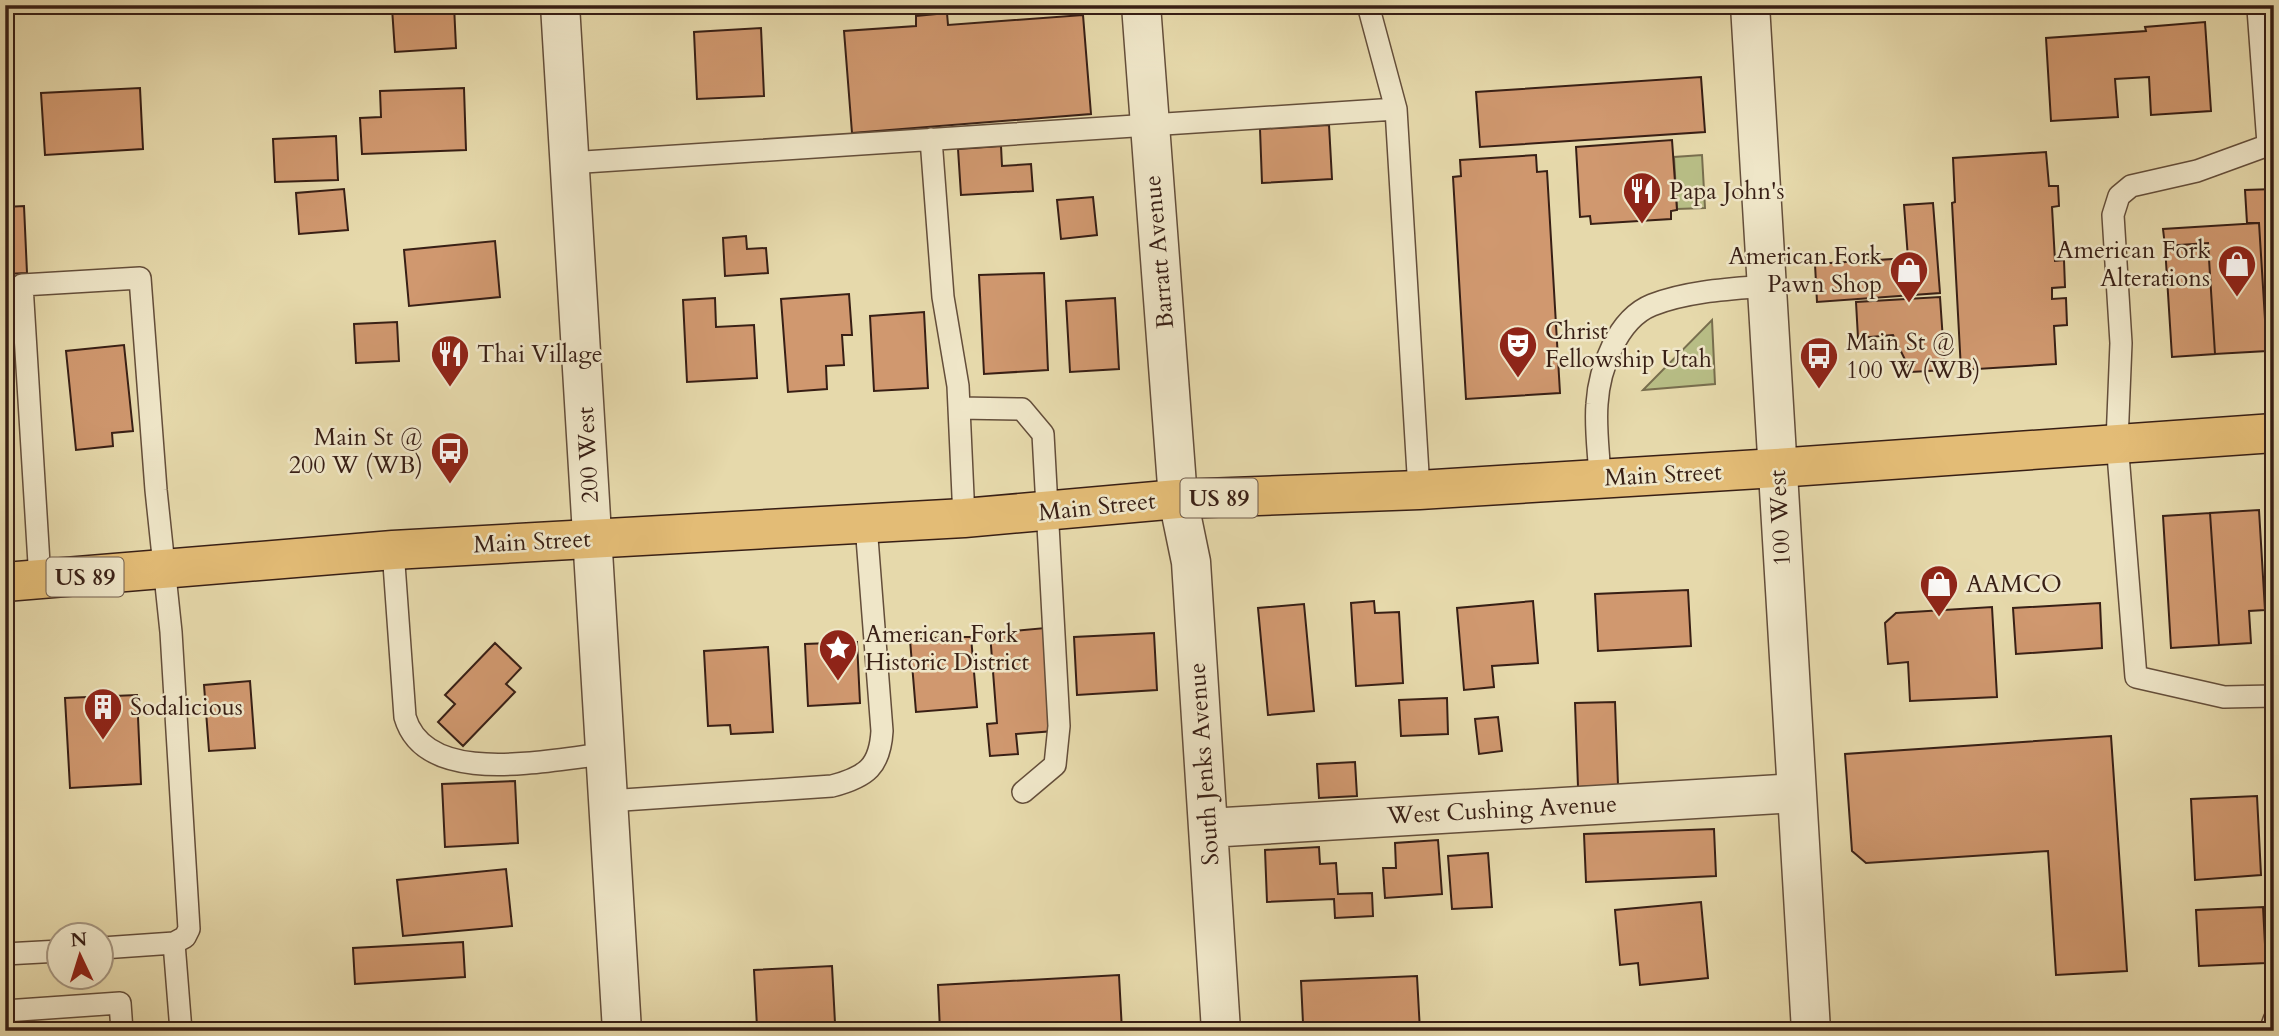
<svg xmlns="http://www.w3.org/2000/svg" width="2279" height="1036" font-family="Cardo,serif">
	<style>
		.green { fill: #b8be86; stroke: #786e4e; stroke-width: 2 }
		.building { fill: #d0986f; stroke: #381f15; stroke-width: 2 }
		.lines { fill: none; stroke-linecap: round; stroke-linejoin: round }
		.service-casing { stroke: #644e3a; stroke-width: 24 }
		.minor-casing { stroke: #644e3a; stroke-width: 41 }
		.tertiary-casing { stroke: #644e3a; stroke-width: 41 }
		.primary-casing { stroke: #381f15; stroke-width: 41 }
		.service { stroke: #efe6c8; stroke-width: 21 }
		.minor { stroke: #efe6c8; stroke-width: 38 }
		.tertiary { stroke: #efe6c8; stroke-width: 38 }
		.primary { stroke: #e3bc76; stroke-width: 38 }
		.labels { text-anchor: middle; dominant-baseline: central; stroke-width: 5; stroke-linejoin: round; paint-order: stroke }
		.shield { fill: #efe6c8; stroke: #6f5b4b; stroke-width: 2 }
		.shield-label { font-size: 23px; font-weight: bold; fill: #381f15 }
		.poi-label { font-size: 24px; fill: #381f15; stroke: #efe6c8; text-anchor: start }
		.street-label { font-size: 24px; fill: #381f15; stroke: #efe6c8 }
	</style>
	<rect width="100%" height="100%" fill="#e6d9ab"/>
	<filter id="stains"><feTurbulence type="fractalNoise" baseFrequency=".00286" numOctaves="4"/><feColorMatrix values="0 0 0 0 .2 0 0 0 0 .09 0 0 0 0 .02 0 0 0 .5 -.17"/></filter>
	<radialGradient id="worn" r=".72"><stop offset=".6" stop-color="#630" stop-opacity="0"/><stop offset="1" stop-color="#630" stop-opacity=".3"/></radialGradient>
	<path class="green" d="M1702 155 1705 208 1677 209 1674 157Z
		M1712 320 1715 384 1643 390Z"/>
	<path class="building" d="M454 5 456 48 395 52 392 8Z
		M947 13 948 25 1083 15 1091 114 852 133 844 31 916 26V16Z
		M2205 22 2211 111 2151 115 2149 77 2115 79 2118 117 2051 121 2046 38 2146 31 2145 27Z
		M761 28 764 96 697 99 694 32Z
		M1701 77 1705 132 1480 147 1476 92Z
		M140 88 143 149 45 155 41 93Z
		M464 88 466 150 362 154 360 118 381 117 380 91Z
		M1329 125 1332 179 1262 183 1260 129Z
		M336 136 338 180 275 182 273 139Z
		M1672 140 1677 210 1671 211V219L1591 224 1590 216 1580 217 1576 147Z
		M1001 146 1002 166 1031 164 1033 191 961 195 958 149Z
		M2046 152 2049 186H2058L2059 206 2052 207 2055 261 2064 260 2065 287 2052 288V299L2066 298 2067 325 2054 326 2056 364 1961 370 1952 203 1955 202 1953 158Z
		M1536 155 1537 172 1547 171 1560 393 1466 399 1453 177 1461 176 1460 160Z
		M344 189 348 230 299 234 296 193Z
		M2274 189V350L2267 351 2259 223H2247L2245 190Z
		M1093 197 1097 235 1061 239 1057 200Z
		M1933 203 1940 293 1817 302 1815 264 1908 258 1904 205Z
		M24 206 27 273 5 274V207Z
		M2259 223 2267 351 2215 354 2208 243 2165 246 2163 229Z
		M746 236 747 249 766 248 768 273 725 276 723 238Z
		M495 241 500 297 409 306 404 250Z
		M2208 243 2215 354 2172 357 2165 246Z
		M1044 273 1048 370 984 374 979 275Z
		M849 294 852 335H842L844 365 826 366 827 389 788 392 781 299Z
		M1940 297 1945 370 1911 372 1893 335 1858 338 1856 302Z
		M715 298 716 327 754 325 757 378 687 382 683 300Z
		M1115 298 1119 369 1070 372 1066 301Z
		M924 312 928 388 874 391 870 316Z
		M397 322 399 361 356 363 354 324Z
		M124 345 133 431 112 433 113 446 76 450 66 351Z
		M5 351H10L13 412 5 413Z
		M2259 510 2265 610 2249 611 2251 643 2219 645 2210 513Z
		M2210 513 2219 645 2171 648 2163 516Z
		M1688 590 1691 646 1598 651 1595 594Z
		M1374 601 1375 613 1399 612 1403 683 1356 686 1351 603Z
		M1533 601 1538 663 1492 666 1494 687 1464 690 1457 608Z
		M2100 603 2102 648 2016 654 2013 608Z
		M1304 604 1314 711 1268 715 1258 608Z
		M1992 607 1997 697 1910 701 1908 662 1888 664 1885 623 1896 613Z
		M1045 628 1054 731 1016 734 1018 754 990 756 987 724 997 723 990 633Z
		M1154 633 1157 690 1077 695 1074 637Z
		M946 637H971L977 707 916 712 910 640Z
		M857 642 860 703 808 706 805 644Z
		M495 643 521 668 506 684 515 692 463 746 438 722 455 704 445 695Z
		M768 647 773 732 731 734 730 725 708 726 704 651Z
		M250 681 255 748 209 751 204 685Z
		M137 695 141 784 70 788 65 698Z
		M1447 698 1448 734 1401 736 1399 700Z
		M1615 702 1618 785 1578 787 1575 703Z
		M1498 717 1502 751 1479 754 1475 719Z
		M2111 736 2127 971 2056 975 2048 851 1866 863 1852 851 1845 754Z
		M1355 762 1357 796 1319 798 1317 764Z
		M515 781 518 843 445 847 442 784Z
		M2257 796 2261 875 2195 880 2191 799Z
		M1714 829 1716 876 1586 882 1584 834Z
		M1438 840 1442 894 1385 898 1383 868H1396L1395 843Z
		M1319 847 1320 864 1336 863 1338 894 1372 893 1373 916 1335 918 1334 899 1267 902 1265 850Z
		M1488 853 1492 907 1452 909 1448 856Z
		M506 869 512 926 403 936 397 880Z
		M1701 902 1708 978 1640 985 1638 963 1620 965 1615 910Z
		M2263 907 2266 963 2199 966 2196 910Z
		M463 942 465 977 355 984 353 948Z
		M832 966 835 1023 757 1027 754 970Z
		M1119 975 1122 1031H940L938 985Z
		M1417 976 1420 1031H1322V1022L1303 1023 1301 981Z
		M514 1025 515 1031H433V1030Z"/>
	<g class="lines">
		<g class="service-casing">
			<path id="service" d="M1368 5 1396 109 1419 490
				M931 139 943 297 958 386 964 518
				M2274 143 2197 171 2131 186 2119 196 2113 215 2121 343 2117 442 2136 677 2224 697 2274 696
				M2268 144 2258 9H2274
				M569 163 1396 109
				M959 408 1022 409 1043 434 1059 726 1055 765 1023 792
				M1600 479C1599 454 1595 428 1597 404 1599 370 1617 319 1652 305 1688 291 1730 289 1768 286
				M393 550 405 717C426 789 550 759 606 754
				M40 580 22 285 140 278 156 490 171 632 189 929 185 937 174 943
				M608 801 832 786C867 777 880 766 882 731L866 525
				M102 948 174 943 181 1031
				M5 954 60 951
				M5 1011 120 1003 122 1031
				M2270 1031 2274 1020"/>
		</g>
		<g class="minor-casing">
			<path id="minor" d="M560 5 622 1031
				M1141 5 1178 499 1191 562 1221 1031
				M1208 828 1796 793"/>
		</g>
		<g class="tertiary-casing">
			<path id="tertiary" d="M1750 5C1772 347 1790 689 1811 1031"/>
		</g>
		<g class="primary-casing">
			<path id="primary" d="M5 582 393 550 964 518 1178 499 1419 490 1776 468 2274 433"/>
		</g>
		<use href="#service" class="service"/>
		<use href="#minor" class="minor"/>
		<use href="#tertiary" class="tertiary"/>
		<use href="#primary" class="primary"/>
	</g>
	<defs>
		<g id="restaurant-pin" transform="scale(2.0125)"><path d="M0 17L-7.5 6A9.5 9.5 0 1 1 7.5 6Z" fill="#8f2418" stroke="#efe6c8"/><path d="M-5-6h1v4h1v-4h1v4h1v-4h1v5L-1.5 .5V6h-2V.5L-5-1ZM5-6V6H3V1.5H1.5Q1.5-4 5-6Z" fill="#fff"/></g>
		<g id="shop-pin" transform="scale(2.0125)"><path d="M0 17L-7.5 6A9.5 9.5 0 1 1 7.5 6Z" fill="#8f2418" stroke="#efe6c8"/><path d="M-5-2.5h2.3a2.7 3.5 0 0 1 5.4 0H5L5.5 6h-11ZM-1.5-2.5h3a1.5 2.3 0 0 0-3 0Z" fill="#fff"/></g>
		<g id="theatre-pin" transform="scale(2.0125)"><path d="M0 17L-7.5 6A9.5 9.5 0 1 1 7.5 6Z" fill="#8f2418" stroke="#efe6c8"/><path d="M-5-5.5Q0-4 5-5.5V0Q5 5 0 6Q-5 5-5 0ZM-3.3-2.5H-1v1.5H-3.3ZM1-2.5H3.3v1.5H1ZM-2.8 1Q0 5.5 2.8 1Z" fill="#fff"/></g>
		<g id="bus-pin" transform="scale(2.0125)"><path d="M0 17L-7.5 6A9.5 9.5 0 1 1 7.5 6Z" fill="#8f2418" stroke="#efe6c8"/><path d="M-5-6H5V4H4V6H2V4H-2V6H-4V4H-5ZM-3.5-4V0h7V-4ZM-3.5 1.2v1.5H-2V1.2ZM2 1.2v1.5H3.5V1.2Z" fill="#fff"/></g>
		<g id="sight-pin" transform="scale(2.0125)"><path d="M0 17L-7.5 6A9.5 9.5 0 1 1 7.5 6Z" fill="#8f2418" stroke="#efe6c8"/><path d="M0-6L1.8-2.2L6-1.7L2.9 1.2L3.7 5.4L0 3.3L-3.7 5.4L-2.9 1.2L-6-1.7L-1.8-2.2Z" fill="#fff"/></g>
		<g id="building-pin" transform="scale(2.0125)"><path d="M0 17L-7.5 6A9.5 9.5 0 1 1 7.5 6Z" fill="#8f2418" stroke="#efe6c8"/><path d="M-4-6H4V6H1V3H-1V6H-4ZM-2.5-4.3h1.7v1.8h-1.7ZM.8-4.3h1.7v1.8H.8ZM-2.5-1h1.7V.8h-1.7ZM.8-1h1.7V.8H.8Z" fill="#fff"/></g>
	</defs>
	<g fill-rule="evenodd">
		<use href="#restaurant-pin" x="1642" y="191"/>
		<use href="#shop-pin" x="2237" y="264"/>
		<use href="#shop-pin" x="1909" y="270"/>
		<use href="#theatre-pin" x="1518" y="345"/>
		<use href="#restaurant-pin" x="450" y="354"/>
		<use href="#bus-pin" x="1819" y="356"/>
		<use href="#bus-pin" x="450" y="451"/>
		<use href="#shop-pin" x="1939" y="584"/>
		<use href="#sight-pin" x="838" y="648"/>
		<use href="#building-pin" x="103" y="707"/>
	</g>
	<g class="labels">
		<g class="shield">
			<rect x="1180.5" y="478.5" width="77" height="39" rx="5"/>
			<rect x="46.5" y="557.5" width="77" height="39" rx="5"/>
		</g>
		<g class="shield-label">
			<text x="1219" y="498">US 89</text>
			<text x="85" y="577">US 89</text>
		</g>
		<g class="poi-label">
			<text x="1669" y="191">Papa John's</text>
			<text x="2210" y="250" text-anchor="end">American Fork<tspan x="2210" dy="28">Alterations</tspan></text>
			<text x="1882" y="256" text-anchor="end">American Fork<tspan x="1882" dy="28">Pawn Shop</tspan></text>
			<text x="1545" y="331">Christ<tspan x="1545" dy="28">Fellowship Utah</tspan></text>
			<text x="1846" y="342">Main St @<tspan x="1846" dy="28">100 W (WB)</tspan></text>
			<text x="477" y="354">Thai Village</text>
			<text x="423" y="437" text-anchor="end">Main St @<tspan x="423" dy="28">200 W (WB)</tspan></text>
			<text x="1966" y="584">AAMCO</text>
			<text x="865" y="634">American Fork<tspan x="865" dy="28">Historic District</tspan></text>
			<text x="130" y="707">Sodalicious</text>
		</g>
		<g class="street-label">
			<text transform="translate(1159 252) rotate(-95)">Barratt Avenue</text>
			<text transform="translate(588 455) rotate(-93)">200 West</text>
			<text transform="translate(1663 475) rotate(-3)">Main Street</text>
			<text transform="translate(1097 507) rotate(-6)">Main Street</text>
			<text transform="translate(1780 518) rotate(-93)">100 West</text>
			<text transform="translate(532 542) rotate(-3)">Main Street</text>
			<text transform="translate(1204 764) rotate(-94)">South Jenks Avenue</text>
			<text transform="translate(1502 810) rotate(-3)">West Cushing Avenue</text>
		</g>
	</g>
	<rect width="2279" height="1036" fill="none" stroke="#e6d9ab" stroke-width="28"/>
	<rect x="7" y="7" width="2265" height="1022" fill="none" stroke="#381f15" stroke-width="3.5"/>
	<rect x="14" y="14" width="2251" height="1008" fill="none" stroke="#381f15" stroke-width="2"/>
	<g transform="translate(80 956) rotate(356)"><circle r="33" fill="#efe6c8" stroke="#a69680" stroke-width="2"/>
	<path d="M0-5L12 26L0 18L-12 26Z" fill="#8f2418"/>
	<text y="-10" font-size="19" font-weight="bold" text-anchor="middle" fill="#381f15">N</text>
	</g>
	<rect width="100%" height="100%" filter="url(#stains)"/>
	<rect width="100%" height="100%" fill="url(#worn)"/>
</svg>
